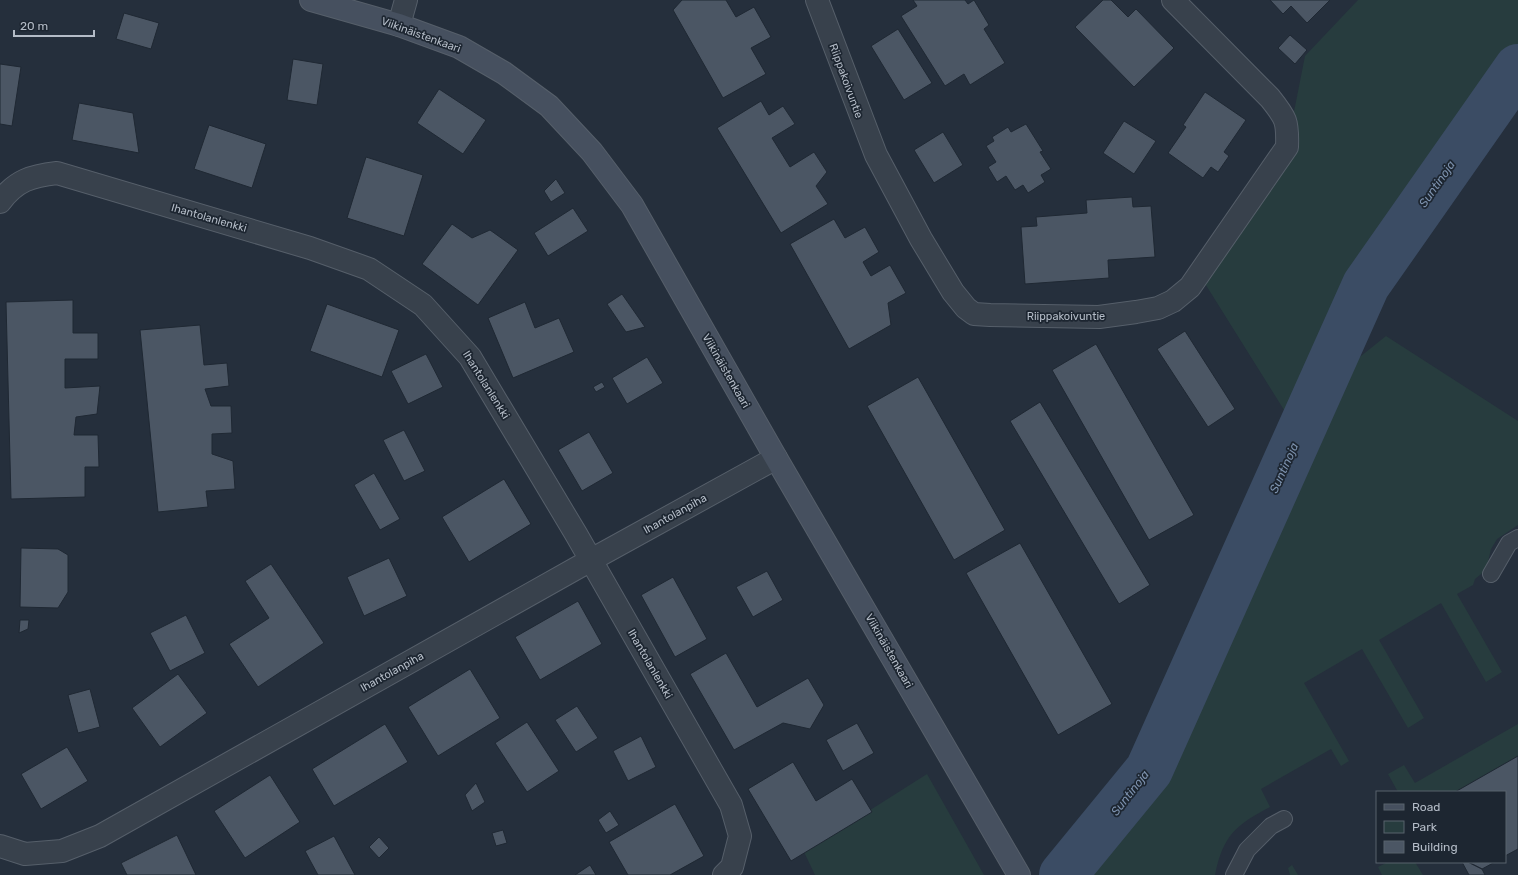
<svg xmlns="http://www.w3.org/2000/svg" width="1518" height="875" font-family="Rubik,sans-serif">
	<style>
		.green { fill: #273c3e }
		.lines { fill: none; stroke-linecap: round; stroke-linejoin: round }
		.river { stroke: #3b4c64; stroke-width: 48 }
		.building { fill: #4b5664; stroke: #1f2833 }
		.lane-casing { stroke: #565f6a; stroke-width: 18 }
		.street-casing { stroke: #565f6a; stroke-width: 24 }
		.secondary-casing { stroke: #565f6a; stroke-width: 24 }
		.lane { stroke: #38414c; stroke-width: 16 }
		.street { stroke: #38414c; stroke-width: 22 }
		.secondary { stroke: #46505f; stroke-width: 22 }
		.labels { text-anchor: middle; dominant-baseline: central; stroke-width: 3.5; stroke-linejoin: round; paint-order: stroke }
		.street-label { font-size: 11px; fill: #b4bcc7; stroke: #1d2631 }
		.water-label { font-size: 12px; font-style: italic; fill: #7d92ae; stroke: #1d2631 }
	</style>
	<rect width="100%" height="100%" fill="#252f3c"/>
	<path class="green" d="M1358 0H1518V68L1366 285 1299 434 1199 274 1287 147 1305 56Z
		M1386 336 1518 421V525L1497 539 1491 549 1486 570 1475 579 1473 585 1457 594 1502 672 1486 682 1441 603 1379 640 1424 718 1408 728 1362 649 1304 683 1349 761 1341 766 1331 749 1261 789 1270 807C1236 825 1223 835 1215 875H1092L1163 774 1356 360Z
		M1518 724V756L1455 792H1398L1388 774 1404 765 1415 783Z
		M927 774 984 875H815L804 852Z
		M1388 862H1415L1423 875H1382L1378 867Z
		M1292 865 1298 875H1290L1288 868Z"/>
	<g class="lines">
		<path class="river" d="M1063 875 1149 770 1366 285 1518 68"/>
	</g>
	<path class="building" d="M682 0H726L736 17 754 7 771 37 751 48 766 74 723 98 673 10Z
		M913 0H965L968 4 974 0 989 25 984 29 1005 63 970 85 964 74 945 86 901 16 917 6Z
		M1103 0H1111L1128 17 1136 9 1174 48 1134 87 1075 27Z
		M1270 0H1330L1307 23 1291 6 1283 14Z
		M124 13 159 23 151 49 116 39Z
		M898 29 932 83 904 100 871 46Z
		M1290 35 1307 50 1295 64 1278 48Z
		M293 59 323 64 317 105 287 100Z
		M0 64 21 67 12 126 0 124Z
		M439 89 486 120 463 154 417 123Z
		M1205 92 1246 120 1224 152 1229 156 1218 172 1211 167 1203 178 1168 153 1186 127 1183 125Z
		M761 101 769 115 783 106 795 124 772 138 790 167 814 152 827 172 816 186 828 204 781 233 717 128Z
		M79 103 133 113 139 153 72 140Z
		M1124 121 1156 141 1134 174 1103 153Z
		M1026 124 1043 151 1040 152 1051 169 1041 175 1045 182 1028 193 1023 185 1015 190 1006 176 997 182 988 167 996 162 986 146 994 141 992 137 1008 127 1011 132Z
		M209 125 266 144 252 188 194 169Z
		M943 132 963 165 934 183 914 150Z
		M366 157 423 175 404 236 347 218Z
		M556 179 565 193 551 202 544 191Z
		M1132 197 1133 207 1151 206 1155 257 1108 260 1109 278 1025 284 1021 227 1037 226 1036 217 1087 213 1086 200Z
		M573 208 588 231 548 256 534 233Z
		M834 219 845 238 865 227 879 252 863 262 871 276 890 265 906 293 888 303 891 325 849 349 790 244Z
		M452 224 472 238 490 230 518 250 478 305 422 264Z
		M622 294 645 327 626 332 607 304Z
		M73 300V333H98V359H65V388L100 386 97 414 76 417 74 435H98L99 467H85V497L11 499 6 302Z
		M525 302 535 328 559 318 574 352 513 378 488 318Z
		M327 304 399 330 382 377 310 351Z
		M200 325 204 365 227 363 229 386 205 389 211 406H231L232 433 212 434V454L233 461 235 489 206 491 208 507 158 512 140 330Z
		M1185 331 1235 409 1208 427 1157 349Z
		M1096 344 1194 515 1149 540 1052 370Z
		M426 354 443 387 408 404 391 371Z
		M647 357 663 383 627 404 612 378Z
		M918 377 1005 530 954 560 867 406Z
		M602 382 605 387 596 392 593 387Z
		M1040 402 1150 585 1119 604 1010 421Z
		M404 430 425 471 404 481 383 440Z
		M589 432 613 473 582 491 558 450Z
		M374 473 400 519 380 530 354 485Z
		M504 479 531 524 469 562 442 517Z
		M1020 543 1112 704 1058 735 966 573Z
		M21 548 58 549 68 555V592L58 608 20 607Z
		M389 558 407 596 364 616 347 577Z
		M271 564 324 643 258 687 229 644 269 618 245 581Z
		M767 571 783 600 753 617 736 587Z
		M673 577 707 639 675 657 641 595Z
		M578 601 602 644 540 680 515 637Z
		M186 615 205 653 170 671 150 633Z
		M20 620H29L28 629 19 633Z
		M726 653 757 707 808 678 824 705 810 729 783 723 734 750 690 674Z
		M470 669 500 718 438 756 408 707Z
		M178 674 207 713 160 747 132 708Z
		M90 689 100 727 78 733 68 695Z
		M577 706 598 738 576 752 555 720Z
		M527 722 559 771 527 792 495 743Z
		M857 723 874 753 843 771 826 740Z
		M385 724 408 762 334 806 312 769Z
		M641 736 656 767 628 781 613 751Z
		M67 747 88 781 41 809 21 774Z
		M1518 756V849L1505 856V792H1455Z
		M793 762 816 801 852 779 872 812 791 861 748 789Z
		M270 775 300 822 245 858 214 811Z
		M476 783 485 802 472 811 465 795Z
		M675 804 704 856 670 875H628L609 842Z
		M610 811 619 825 606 833 598 820Z
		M503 830 507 843 496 846 492 833Z
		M177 835 196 875H127L121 863Z
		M334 836 355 875H318L305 851Z
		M379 837 389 848 379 858 369 847Z
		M1462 862H1468L1482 869 1485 875H1469Z
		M1468 862H1495L1482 869Z
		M590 865 596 875H575Z"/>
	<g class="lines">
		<g class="lane-casing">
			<path id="lane" d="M1491 574 1509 543 1518 538
				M1234 875 1247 850 1271 826 1284 819"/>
		</g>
		<g class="street-casing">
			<path id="street" d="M817 0 876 155 921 239 953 292 966 308 974 314 990 315 1099 317 1136 312 1158 308 1173 301 1190 287 1287 147C1288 121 1286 118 1270 98L1173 0
				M399 25 406 0
				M0 202C16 180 32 176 57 173L310 248 369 269 423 305 470 357 576 534 731 805 740 836 732 867 724 875
				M0 846 25 854 62 851 100 836 591 560 776 458"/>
		</g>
		<g class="secondary-casing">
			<path id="secondary" d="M311 0 399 25 459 47 504 73 549 106 592 152 632 205 776 458 1019 875"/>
		</g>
		<use href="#lane" class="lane"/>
		<use href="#street" class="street"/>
		<use href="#secondary" class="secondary"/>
	</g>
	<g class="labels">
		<g class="street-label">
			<text transform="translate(421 35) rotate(20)">Viikinäistenkaari</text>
			<text transform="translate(846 81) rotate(70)">Riippakoivuntie</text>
			<text transform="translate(209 218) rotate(16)">Ihantolanlenkki</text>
			<text x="1066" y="316">Riippakoivuntie</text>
			<text transform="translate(726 371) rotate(60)">Viikinäistenkaari</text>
			<text transform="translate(486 385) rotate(58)">Ihantolanlenkki</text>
			<text transform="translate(675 514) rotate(-29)">Ihantolanpiha</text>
			<text transform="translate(889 651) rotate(60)">Viikinäistenkaari</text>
			<text transform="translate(650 664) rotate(60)">Ihantolanlenkki</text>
			<text transform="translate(392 672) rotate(-29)">Ihantolanpiha</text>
		</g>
		<g class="water-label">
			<text transform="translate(1437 184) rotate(-55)">Suntinoja</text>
			<text transform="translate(1284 468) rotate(-66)">Suntinoja</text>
			<text transform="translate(1130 793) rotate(-52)">Suntinoja</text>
		</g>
	</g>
	<rect x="1376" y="791" width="130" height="72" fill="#1d2631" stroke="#59626d"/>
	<rect x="1384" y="804" width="20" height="6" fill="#46505f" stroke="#59626d"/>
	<text x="1412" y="811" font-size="12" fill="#b4bcc7">Road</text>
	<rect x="1384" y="821" width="20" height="12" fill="#273c3e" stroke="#59626d"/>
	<text x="1412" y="831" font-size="12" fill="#b4bcc7">Park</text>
	<rect x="1384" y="841" width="20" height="12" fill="#4b5664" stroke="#59626d"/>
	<text x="1412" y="851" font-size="12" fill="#b4bcc7">Building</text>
	<path d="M14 30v6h80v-6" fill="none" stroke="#b4bcc7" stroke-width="2"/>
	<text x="20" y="30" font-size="12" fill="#b4bcc7" stroke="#1d2631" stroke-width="3" paint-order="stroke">20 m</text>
</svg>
